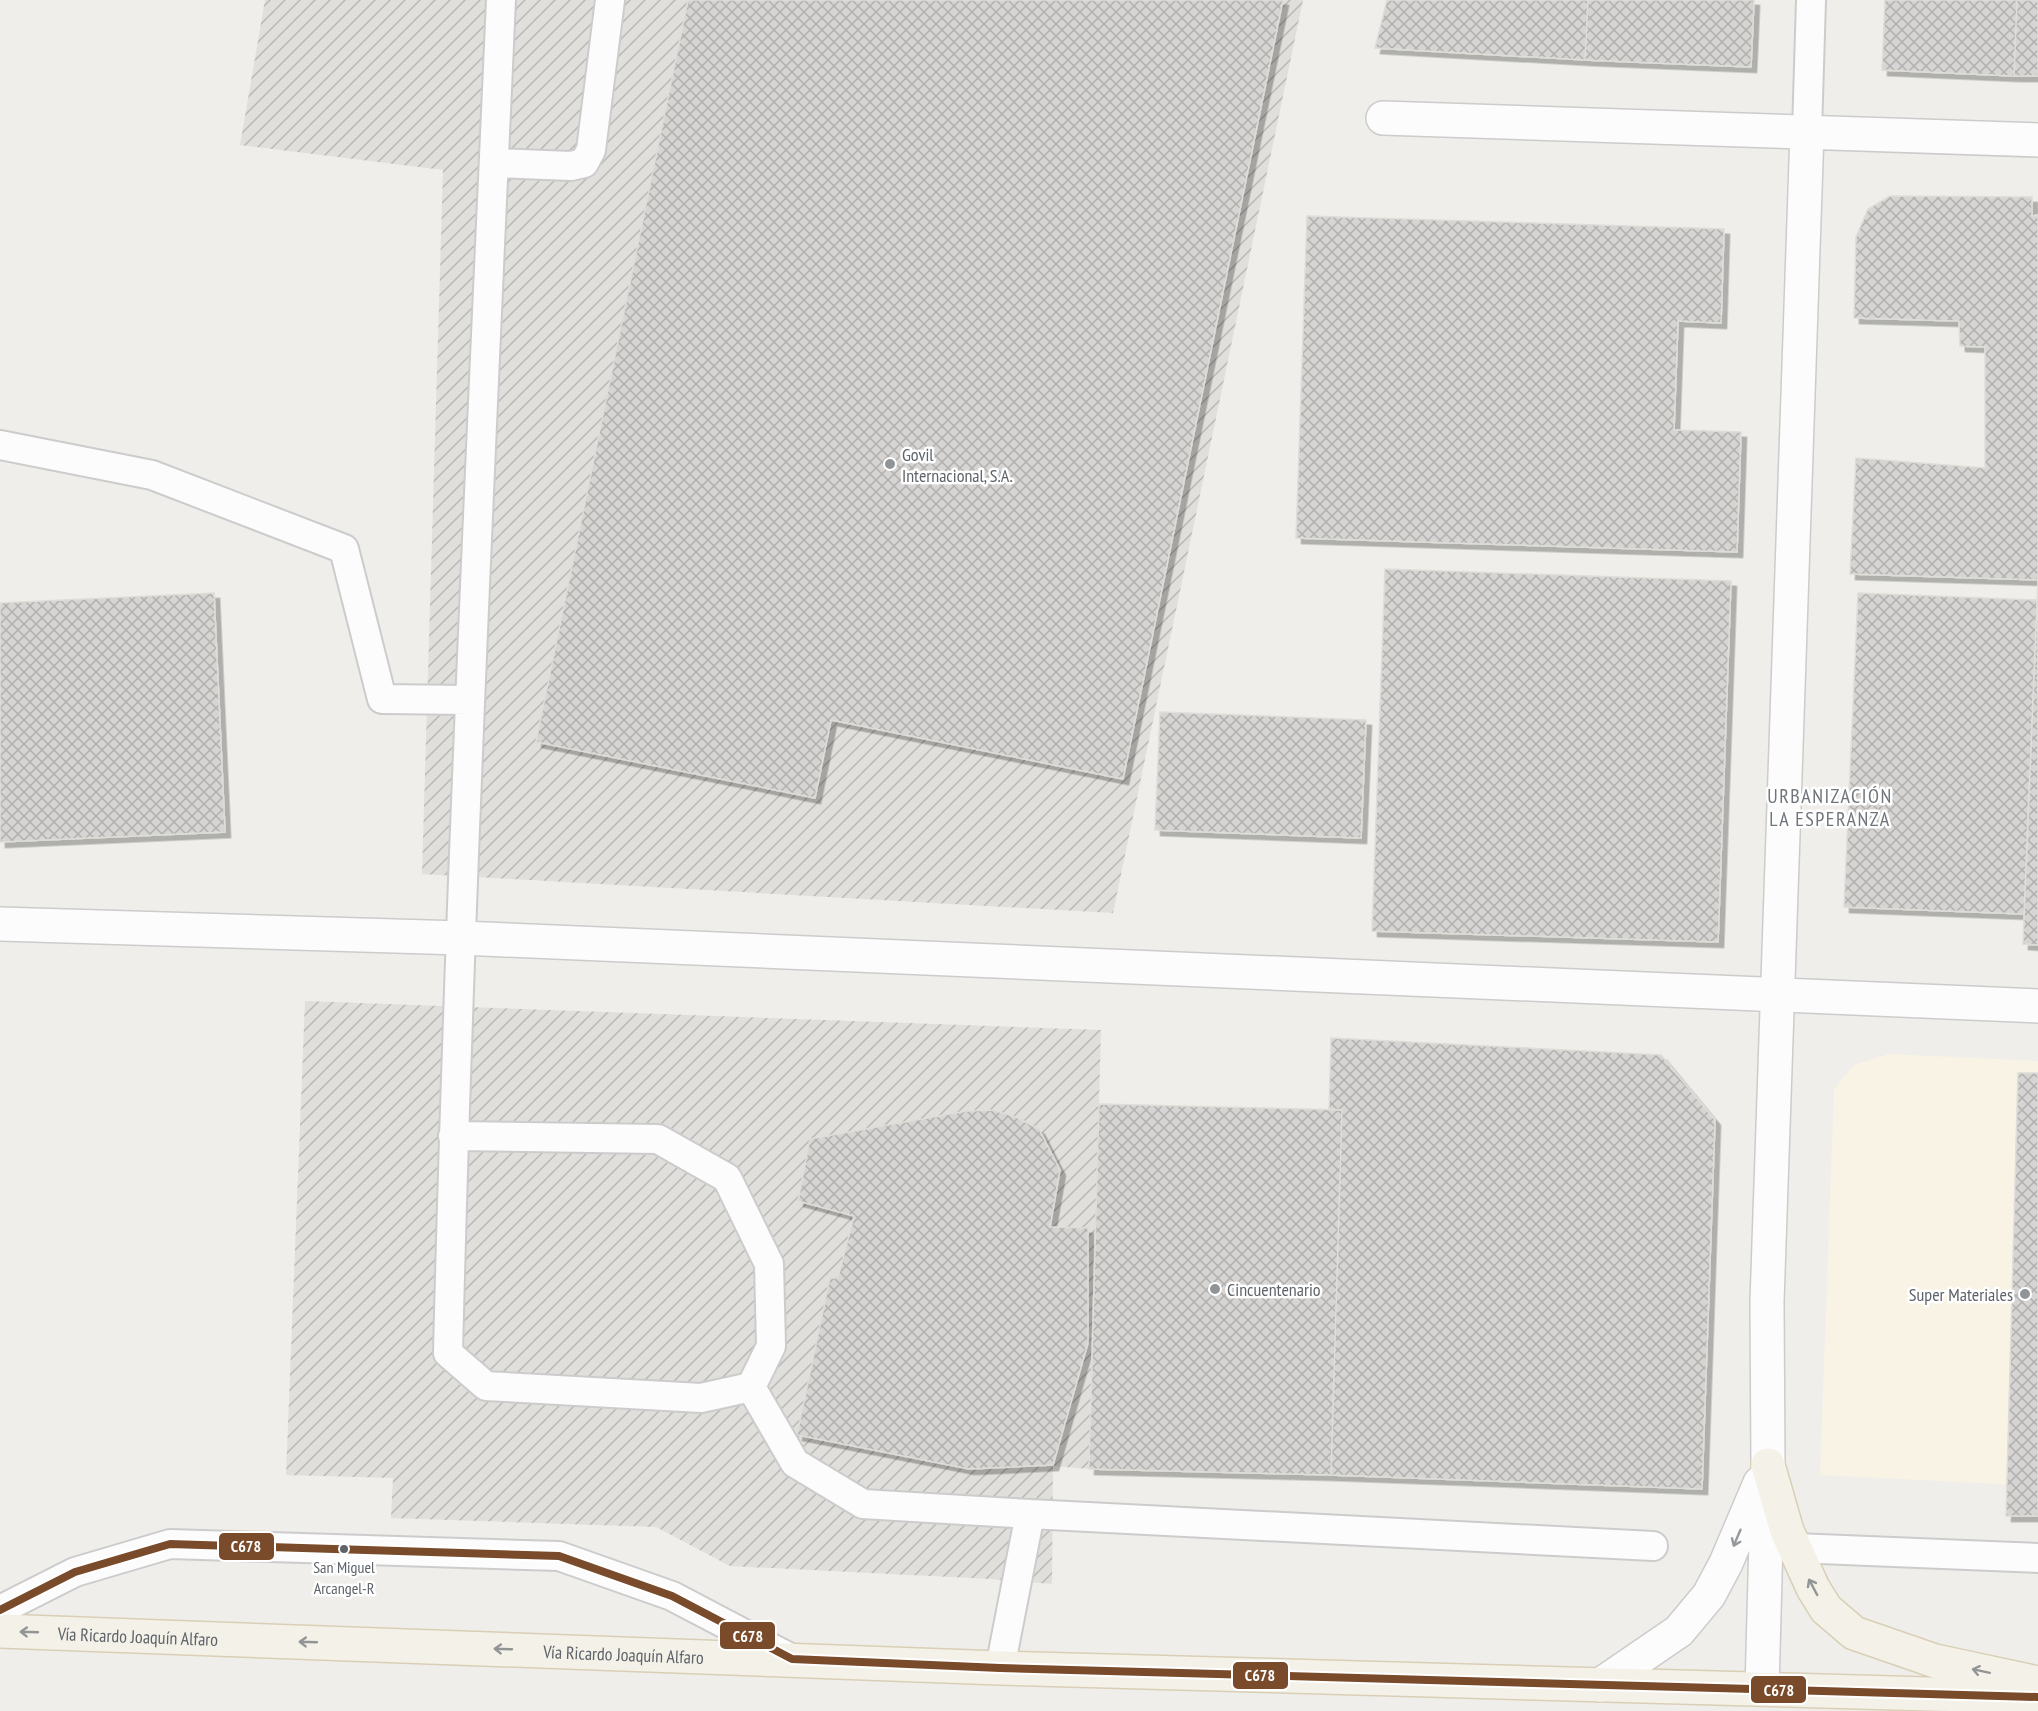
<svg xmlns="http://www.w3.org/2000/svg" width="2038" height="1711" font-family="'PT Sans Narrow',sans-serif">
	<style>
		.commercial { fill: #f8f3e4 }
		.industrial { fill: url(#industrial-furrows) }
		.building { fill: url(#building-cross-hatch); stroke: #deddd8; stroke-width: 1.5; filter: url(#shadow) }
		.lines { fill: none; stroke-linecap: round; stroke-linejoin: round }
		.lane-casing { stroke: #ccc; stroke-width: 32 }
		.street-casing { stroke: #ccc; stroke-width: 36 }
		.primary-casing { stroke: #d9cfb6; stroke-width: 36 }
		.lane { stroke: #fdfcfc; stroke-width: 28 }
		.street { stroke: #fdfcfc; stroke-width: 33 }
		.primary { stroke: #f4f1e9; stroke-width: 33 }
		.bus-1-casing { stroke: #fff; stroke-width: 12 }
		.bus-1 { stroke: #7a4b2a; stroke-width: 8 }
		.oneway { stroke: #96999c }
		.oneway2 { stroke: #929596 }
		.poi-dot { fill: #919496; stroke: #fff; stroke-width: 2 }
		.bus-dot { fill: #5e6369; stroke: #fff; stroke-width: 2 }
		.labels { text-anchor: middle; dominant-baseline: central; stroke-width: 5; stroke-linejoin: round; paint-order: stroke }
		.bus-label { font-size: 16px; fill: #5e6369; stroke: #fff }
		.poi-label { font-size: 18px; fill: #5e6369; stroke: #fff; text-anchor: start }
		.street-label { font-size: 18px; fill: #5e6369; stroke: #fff }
		.neighbourhood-label { font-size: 20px; letter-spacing: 1.5px; fill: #6f757b; stroke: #fff }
		.line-badge { stroke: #fff; stroke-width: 2 }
		.badge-label { font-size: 16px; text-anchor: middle; font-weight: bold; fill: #fff }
	</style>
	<defs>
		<pattern id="industrial-furrows" width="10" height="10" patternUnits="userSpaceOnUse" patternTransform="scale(1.5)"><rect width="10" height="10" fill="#e0dfdb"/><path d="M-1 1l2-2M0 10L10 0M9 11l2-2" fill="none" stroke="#b9b8b6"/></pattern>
		<pattern id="building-cross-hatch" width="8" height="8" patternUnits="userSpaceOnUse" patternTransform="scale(1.5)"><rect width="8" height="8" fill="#d6d5d3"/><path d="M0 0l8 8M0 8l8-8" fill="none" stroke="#b1b0af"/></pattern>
		<filter id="shadow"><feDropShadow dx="5.5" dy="5.5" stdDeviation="0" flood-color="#0004"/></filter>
	</defs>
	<rect width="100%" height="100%" fill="#efeeea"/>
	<path class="commercial" d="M1889 1054 2038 1061V1486L1820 1475 1834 1089 1854 1065Z"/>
	<path class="industrial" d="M265 0H1303L1113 913 422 874 443 170 240 145Z
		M305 1001 1101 1030 1089 1469 1053 1466 1052 1584 990 1579 730 1566 656 1527 391 1518 393 1478 286 1475Z"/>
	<path class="building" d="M688 0H1283L1123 779 831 720 815 798 536 742Z
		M1387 0H1588L1585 60 1375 48Z
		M1588 0H1754L1751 67 1585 60Z
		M1885 0H2017L2014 76 1882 70Z
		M2017 0H2038V76H2014Z
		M1890 196 2032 197V216L2038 215V580L1850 574 1856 458 1985 468V347L1960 346 1959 321 1854 318 1856 237 1868 209Z
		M1307 216 1724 229 1721 323 1678 321 1674 430 1741 432 1737 552 1296 538Z
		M1385 569 1731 581 1718 942 1372 931Z
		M2038 580V945L2023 944Z
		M214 593 225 832 0 842V603Z
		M1858 593 2037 600 2024 914 1844 907Z
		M1160 712 1366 720 1361 838 1155 830Z
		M1331 1038 1661 1055 1715 1120 1702 1489 1331 1475 1342 1110 1329 1109Z
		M2018 1073H2038V1516H2006Z
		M1099 1104 1342 1110 1331 1475 1089 1469Z
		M993 1110 1016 1117 1039 1129 1060 1170 1050 1227 1088 1228V1343L1053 1465 969 1469 797 1435 830 1278H838L854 1216 798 1201 810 1139 967 1111Z"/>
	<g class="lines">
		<g class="lane-casing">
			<path id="lane" d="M1807 132 1811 0
				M494 163 571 166 584 163 591 150 610 0
				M0 445 152 475 344 549 382 699 469 700
				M453 1136 658 1139 727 1178 769 1264 771 1346 751 1387 701 1398 486 1386 448 1353C459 902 481 451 501 0
				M751 1387 795 1463 863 1504 1030 1514 1000 1668
				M1030 1514 1653 1546
				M1795 1548 2038 1558
				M0 1610 75 1572 170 1544 559 1556 672 1596 792 1659"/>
		</g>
		<g class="street-casing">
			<path id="street" d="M1383 118 2038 140
				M0 924 461 938 2038 1006
				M1600 1685 1679 1631 1709 1595 1726 1563 1760 1483
				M1762 1689 1768 1465 1767 1302 1807 132"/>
		</g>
		<g class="primary-casing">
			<g id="primary">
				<path d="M1768 1465 1787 1531 1813 1588 1826 1609 1854 1633 1935 1661 2033 1682"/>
				<path id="s1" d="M0 1631 1000 1668 2038 1697"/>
			</g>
		</g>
		<use href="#lane" class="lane"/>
		<use href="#street" class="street"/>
		<use href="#primary" class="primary"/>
		<g class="bus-1-casing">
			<path id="bus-1" d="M0 1610 75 1572 170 1544 559 1556 672 1596 792 1659 1000 1668 2038 1697"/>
		</g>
		<use href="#bus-1" class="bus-1"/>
	</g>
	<defs><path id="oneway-shaft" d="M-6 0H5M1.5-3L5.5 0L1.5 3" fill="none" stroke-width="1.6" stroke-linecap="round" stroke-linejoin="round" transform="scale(1.5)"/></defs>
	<use class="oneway" href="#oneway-shaft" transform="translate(1737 1538) rotate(113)"/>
	<g class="oneway2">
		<use href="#oneway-shaft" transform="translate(1813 1587) rotate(-118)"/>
		<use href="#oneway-shaft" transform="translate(29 1632) rotate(-178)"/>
		<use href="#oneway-shaft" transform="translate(308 1642) rotate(-178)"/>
		<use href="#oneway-shaft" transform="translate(503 1649) rotate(-178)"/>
		<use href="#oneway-shaft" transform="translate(1981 1671) rotate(-168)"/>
	</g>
	<g class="poi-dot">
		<circle cx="890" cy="464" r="6"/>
		<circle cx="1215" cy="1289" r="6"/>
		<circle cx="2025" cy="1294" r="6"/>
	</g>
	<circle class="bus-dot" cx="344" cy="1549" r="5"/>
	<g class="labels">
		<g class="bus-label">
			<text x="344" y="1567">San Miguel<tspan x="344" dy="21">Arcangel-R</tspan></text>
		</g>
		<g class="poi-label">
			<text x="902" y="454">Govil<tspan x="902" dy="21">Internacional, S.A.</tspan></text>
			<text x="1227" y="1289">Cincuentenario</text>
			<text x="2013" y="1294" text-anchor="end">Super Materiales</text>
		</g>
		<g class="street-label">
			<text stroke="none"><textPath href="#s1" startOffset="138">Vía Ricardo Joaquín Alfaro</textPath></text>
			<text stroke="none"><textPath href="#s1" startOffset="624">Vía Ricardo Joaquín Alfaro</textPath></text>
		</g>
		<g class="neighbourhood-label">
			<text x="1830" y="796">URBANIZACIÓN<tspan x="1830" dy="23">LA ESPERANZA</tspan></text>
		</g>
	</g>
	<g class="line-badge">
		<rect x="218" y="1532" width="57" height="29" rx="6" fill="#7a4b2a"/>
		<rect x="719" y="1621" width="57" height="29" rx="6" fill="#7a4b2a"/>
		<rect x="1232" y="1661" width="57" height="29" rx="6" fill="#7a4b2a"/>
		<rect x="1750" y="1675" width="57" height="29" rx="6" fill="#7a4b2a"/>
	</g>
	<g class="badge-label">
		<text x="246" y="1552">C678</text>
		<text x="748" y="1642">C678</text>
		<text x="1260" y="1681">C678</text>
		<text x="1779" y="1696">C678</text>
	</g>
</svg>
